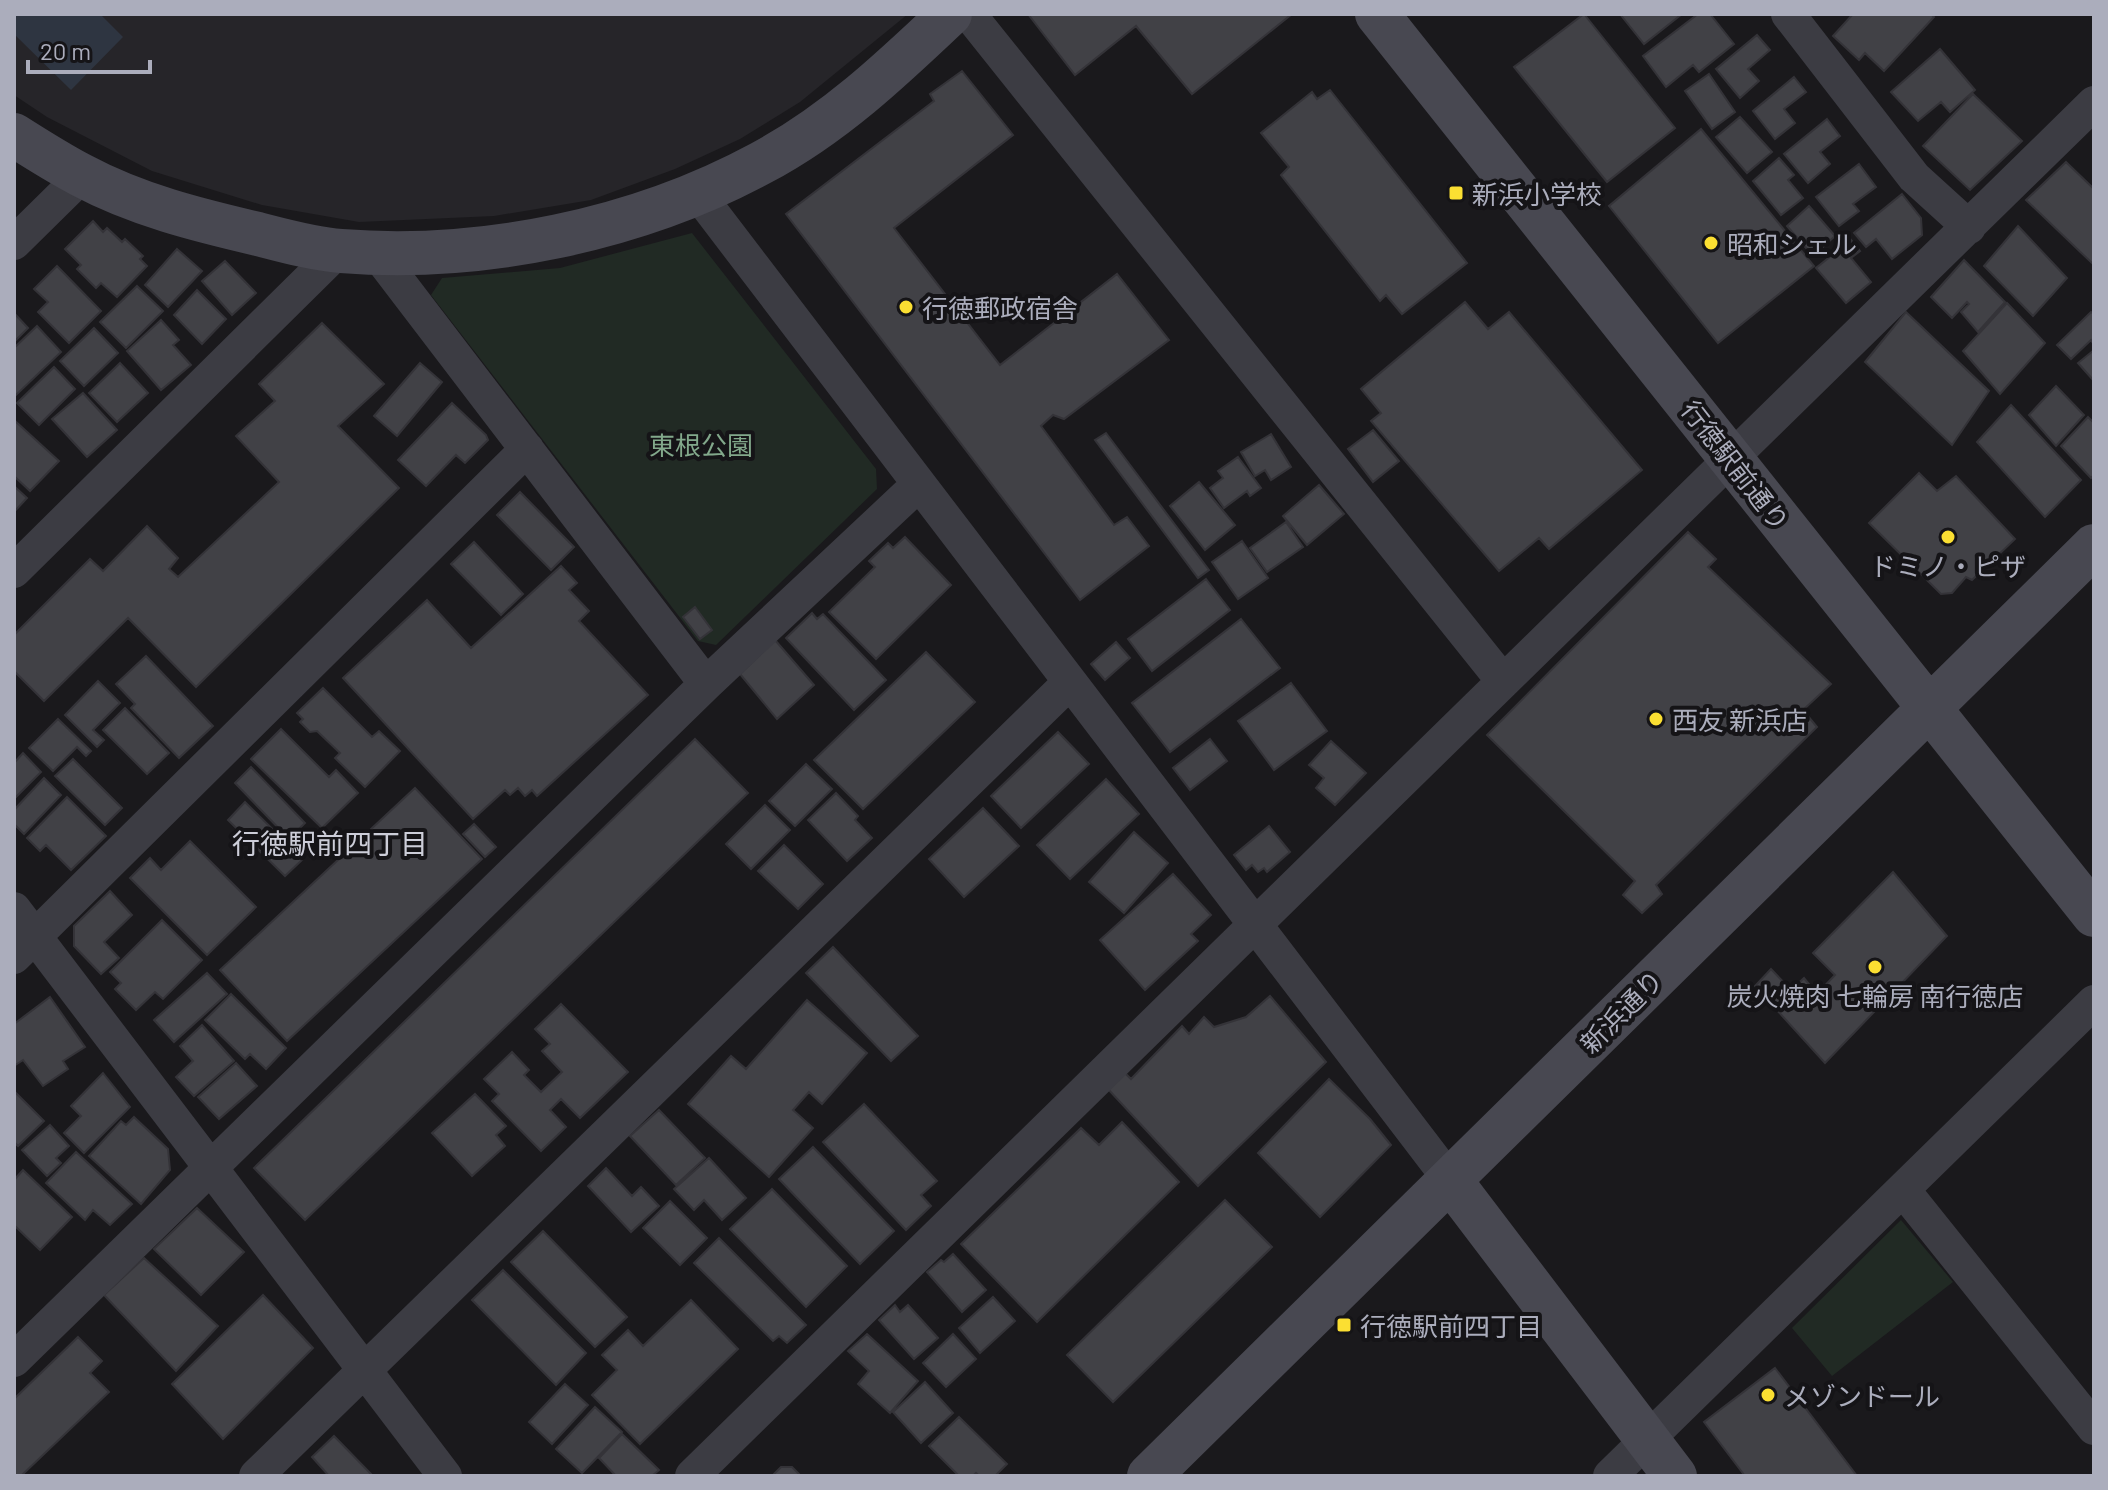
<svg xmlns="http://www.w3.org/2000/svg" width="2108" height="1490" font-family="Barlow,'Noto Sans JP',sans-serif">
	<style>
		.built { fill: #262529 }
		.green { fill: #212a24 }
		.water { fill: #2e3541 }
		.building { fill: #414146; stroke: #343338; stroke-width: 2 }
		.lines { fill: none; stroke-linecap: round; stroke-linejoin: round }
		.street { stroke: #3c3c43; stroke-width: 34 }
		.secondary { stroke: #484851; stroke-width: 44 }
		.poi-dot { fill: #fbdf32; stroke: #151417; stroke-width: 3 }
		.labels { text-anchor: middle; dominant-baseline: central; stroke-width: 8; stroke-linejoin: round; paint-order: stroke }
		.poi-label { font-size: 26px; fill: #abadbc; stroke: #151417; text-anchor: start }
		.park-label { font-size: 26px; fill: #82a88b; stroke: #151417 }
		.street-label { font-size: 26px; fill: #abadbc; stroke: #151417 }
		.neighbourhood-label { font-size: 28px; fill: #cccdd8; stroke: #151417 }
	</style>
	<rect width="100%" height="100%" fill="#1a191c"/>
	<path class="built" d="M14 14H908L800 102 740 139 675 169 591 200 494 216 359 222 262 205 152 171 47 117 14 95Z"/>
	<path class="green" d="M692 233 876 469 877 489 716 645 698 641 431 295 442 278 560 268Z
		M1901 1220 1953 1282 1832 1376 1792 1328Z"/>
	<path class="water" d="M14 14H100L123 37 71 90 14 34Z"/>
	<path class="building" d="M1028 14H1292L1192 94 1136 26 1075 75Z
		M1584 14 1675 128 1607 182 1514 67Z
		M1620 14H1682L1644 44Z
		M1698 14H1710L1734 44 1699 72 1693 65 1666 87 1643 56Z
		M1853 14H1931L1934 17 1884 71 1865 53 1859 60 1833 36Z
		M1757 35 1770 50 1748 69 1759 81 1740 98 1716 69Z
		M1940 49 1975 90 1950 112 1941 102 1918 121 1891 92Z
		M962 71 1013 135 894 228 1000 365 1117 274 1169 340 1064 419 1053 415 1041 426 1114 525 1127 517 1149 546 1080 600 786 214 934 101 930 94Z
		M1709 74 1735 112 1712 129 1685 91Z
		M1794 77 1806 92 1784 109 1795 123 1775 139 1753 111Z
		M1330 90 1467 263 1402 314 1386 295 1380 301 1281 175 1289 167 1261 133 1312 92 1317 99Z
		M1973 94 2022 141 1970 190 1923 146Z
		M1740 117 1772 152 1747 173 1716 137Z
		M1827 119 1840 136 1820 152 1830 164 1808 183 1784 154Z
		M1701 129 1814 266 1718 343 1609 206Z
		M1779 158 1794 175 1788 180 1803 198 1781 215 1753 181Z
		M2066 162 2094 189V265L2026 200Z
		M1859 164 1876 187 1853 204 1859 211 1839 226 1816 197Z
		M1902 194 1921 218 1922 235 1892 259 1876 239 1866 247 1854 233Z
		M1809 206 1835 236 1813 256 1787 226Z
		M93 221 103 232 107 228 122 242 125 239 143 256 140 259 147 266 117 297 101 283 96 288 77 269 81 265 65 249Z
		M2018 226 2067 278 2033 316 1984 266Z
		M1851 240 1860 251 1851 258 1871 282 1846 303 1816 268Z
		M177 249 202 271 168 307 145 285Z
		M1964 260 2005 302 1978 332 1961 312 1969 304 1967 302 1952 318 1931 297Z
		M225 261 256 293 232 315 202 281Z
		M57 266 101 311 69 343 38 312 48 302 34 289Z
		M137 286 163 311 126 348 100 322Z
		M197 290 226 319 202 344 174 315Z
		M1465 302 1488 329 1509 312 1642 470 1549 549 1539 538 1499 571 1371 421 1381 413 1361 389Z
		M2007 303 2045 343 2000 394 1963 351Z
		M1906 312 1989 391 1952 445 1865 362Z
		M2091 312 2094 314V345L2091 340 2071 359 2057 345Z
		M14 313 28 328 14 342Z
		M161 320 179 340 173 345 191 365 161 390 127 351Z
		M322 323 384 384 338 426 399 488 196 687 128 618 44 701 14 671V635L90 559 103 571 147 526 178 558 169 569 178 577 279 482 236 436 275 401 259 384Z
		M37 326 61 352 16 395 14 392V348Z
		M94 328 118 353 84 386 60 361Z
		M2094 350V381L2078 363Z
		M120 363 148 393 117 422 89 393Z
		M420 363 442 382 397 436 374 416Z
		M54 367 75 389 39 425 17 403Z
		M2056 386 2084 415 2056 446 2029 415Z
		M83 393 117 430 87 457 52 419Z
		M452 403 486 435 488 440 465 463 456 455 426 486 398 460Z
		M2011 405 2081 480 2045 517 1977 442Z
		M2088 417 2094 423V475L2091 478 2061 446Z
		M14 420 59 461 30 491 14 476Z
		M1373 430 1399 461 1373 482 1348 449Z
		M1106 433 1209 570 1198 578 1095 440Z
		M1271 434 1291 467 1271 480 1265 470 1255 476 1241 452Z
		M1238 457 1261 488 1250 496 1247 491 1224 508 1210 488 1223 478 1218 471Z
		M1919 473 1937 491 1956 476 2015 539 1972 580 1966 577 1952 593 1941 594 1869 523Z
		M1199 482 1235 525 1205 550 1170 506Z
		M1319 485 1344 514 1307 545 1283 516Z
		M14 486 27 498 14 512Z
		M520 492 574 547 551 570 497 515Z
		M1286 522 1303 547 1267 572 1250 548Z
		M1688 532 1716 559 1708 567 1831 684 1803 710 1817 727 1656 885 1662 894 1642 913 1623 895 1635 881 1487 735Z
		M905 537 951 585 876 659 829 612 875 567 869 561 888 543 893 548Z
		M1242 541 1268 578 1238 599 1212 562Z
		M474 542 523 594 501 615 451 564Z
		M561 566 577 583 569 590 589 611 579 621 648 695 537 796 532 790 525 796 518 788 510 795 505 790 473 819 343 678 427 600 471 648Z
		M1206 579 1230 610 1152 671 1128 639Z
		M695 607 712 630 700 639 683 617Z
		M812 613 817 619 823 614 886 680 854 710 786 638Z
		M1241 619 1280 668 1170 752 1132 703Z
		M775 640 814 685 777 719 740 674Z
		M1116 642 1130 658 1105 680 1091 664Z
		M926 652 975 702 863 809 814 760Z
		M146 656 213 726 179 758 131 708 135 704 116 684Z
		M98 681 120 703 93 730 104 740 97 747 65 715Z
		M1291 683 1327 731 1274 770 1238 721Z
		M323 688 372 737 379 731 400 751 365 787 335 758 340 753 317 731 310 732 300 722 303 719 297 713Z
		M125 708 169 753 147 774 103 730Z
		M58 719 91 751 86 756 77 747 53 771 29 748Z
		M281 729 329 777 336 770 358 793 322 828 251 759Z
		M1058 732 1089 764 1021 828 991 796Z
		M695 739 748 793 305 1220 254 1168Z
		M1210 739 1227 761 1190 790 1173 768Z
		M1331 741 1366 773 1335 805 1316 788 1324 778 1309 765Z
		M23 753 41 772 14 799V763Z
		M73 759 122 808 105 825 55 776Z
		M806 764 832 789 795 826 769 801Z
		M251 767 305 823 289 839 235 783Z
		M44 778 61 795 24 834 14 824V810Z
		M1106 779 1139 814 1070 879 1037 845Z
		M415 788 482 859 287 1041 220 970Z
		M836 793 858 816 855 820 872 838 847 861 808 820Z
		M67 797 106 836 71 870 46 845 40 851 27 838Z
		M245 802 303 859 285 876 228 820Z
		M765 805 790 830 751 869 726 844Z
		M983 808 1019 846 964 897 929 859Z
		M474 824 496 847 485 857 463 834Z
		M1269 826 1290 852 1267 872 1264 868 1258 872 1252 865 1246 870 1234 855Z
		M1134 832 1168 863 1124 913 1089 882Z
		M190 841 256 907 207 955 130 878 150 858 161 870Z
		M784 845 823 884 798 909 758 871Z
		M1893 872 1947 936 1825 1063 1755 986 1771 969 1791 990 1804 978 1817 994 1835 975 1813 953Z
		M1173 874 1211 915 1191 934 1198 941 1145 990 1100 940Z
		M110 891 132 915 104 942 119 958 101 974 74 946V926Z
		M162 920 202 960 163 999 155 992 136 1010 115 989 121 983 110 972Z
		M833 947 918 1036 891 1061 806 973Z
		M207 973 227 994 174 1042 154 1020Z
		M231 994 286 1048 266 1069 250 1054 245 1059 205 1020Z
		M1270 996 1326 1062 1198 1186 1107 1088 1124 1072 1131 1079 1182 1026 1189 1034 1204 1017 1214 1027 1246 1017Z
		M50 997 85 1047 63 1061 68 1069 43 1086 23 1060 14 1066V1024Z
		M807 1000 867 1053 822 1104 809 1092 793 1110 813 1128 769 1177 688 1104 731 1056 746 1069Z
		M561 1004 628 1072 580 1118 561 1099 550 1110 566 1127 541 1151 492 1101 499 1094 484 1079 512 1052 529 1070 524 1075 541 1092 562 1072 542 1051 550 1044 535 1029Z
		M202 1025 234 1061 194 1096 176 1077 193 1061 180 1046Z
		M236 1063 257 1086 219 1119 198 1097Z
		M103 1073 130 1107 84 1153 64 1133 81 1116 71 1106Z
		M1329 1079 1370 1119 1391 1145 1320 1217 1258 1153Z
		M14 1091 44 1121 18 1146 14 1142Z
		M475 1094 506 1126 496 1135 505 1146 472 1176 432 1133Z
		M864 1104 937 1181 921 1195 931 1206 906 1230 823 1142Z
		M659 1110 705 1158 676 1185 630 1136Z
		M134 1117 168 1149 170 1170 141 1204 89 1156 121 1121 126 1125Z
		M1122 1122 1179 1182 1037 1322 961 1244 1081 1128 1099 1145Z
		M50 1125 69 1146 56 1158 61 1163 47 1176 22 1150Z
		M813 1147 894 1231 860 1264 779 1179Z
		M76 1152 132 1204 110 1225 93 1210 85 1220 46 1183Z
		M709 1158 746 1198 722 1220 704 1200 694 1210 674 1189Z
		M606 1168 632 1196 641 1187 659 1206 631 1232 588 1186Z
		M23 1170 72 1217 40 1250 14 1225V1180Z
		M772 1189 847 1266 806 1307 730 1229Z
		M1225 1200 1272 1247 1113 1402 1067 1355Z
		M670 1201 707 1238 680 1265 643 1228Z
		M197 1208 244 1252 201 1295 154 1249Z
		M543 1231 627 1317 595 1347 511 1262Z
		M719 1238 806 1325 787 1343 779 1336 773 1341 694 1263Z
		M953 1254 986 1290 962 1312 927 1272 941 1260 944 1262Z
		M144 1258 218 1326 176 1371 104 1295Z
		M503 1270 586 1353 556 1385 472 1300Z
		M263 1295 313 1348 223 1439 172 1384Z
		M993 1297 1015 1321 980 1353 959 1328Z
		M691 1300 738 1349 640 1444 592 1395 617 1370 602 1355 628 1330 643 1346Z
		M895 1305 900 1312 908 1305 938 1338 914 1359 879 1320Z
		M867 1334 918 1381 890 1413 858 1384 869 1371 848 1351Z
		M953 1334 976 1359 946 1387 923 1363Z
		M78 1337 102 1361 90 1373 109 1392 21 1476H14V1399Z
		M1775 1368 1857 1476H1745L1704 1422Z
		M925 1382 953 1413 921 1443 893 1412Z
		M565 1384 588 1405 552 1444 529 1422Z
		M595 1407 622 1432 582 1473 556 1449Z
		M959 1417 1007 1464 995 1476H979L976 1473 973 1476H959L929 1446Z
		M622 1434 659 1470 652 1476H616L599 1458Z
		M334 1436 373 1476H329L312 1457Z
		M781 1467H792L801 1476H772Z"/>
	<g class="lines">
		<path class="street" d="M969 14 1503 681
			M1788 14 1914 177 1969 227
			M698 194 1450 1180
			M14 243 82 176
			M376 252 706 684
			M14 571 338 251
			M14 909 445 1476
			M14 957 527 449
			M1904 1191 2094 1428
			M14 1360 706 684 918 485
			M256 1476 1069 683
			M692 1476 2094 103
			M1610 1476 2094 1002"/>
		<path class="secondary" d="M1377 14 2094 915
			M14 135C36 149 58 163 81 175 137 205 198 220 258 234 285 241 314 249 341 251 482 262 637 230 761 163 833 125 892 69 950 14
			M1450 1180 1675 1476
			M1149 1476 2094 546"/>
	</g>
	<g class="poi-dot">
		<rect x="1448" y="185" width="16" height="16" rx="4"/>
		<circle cx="1711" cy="243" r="8"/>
		<circle cx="906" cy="307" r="8"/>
		<circle cx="1948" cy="537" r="8"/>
		<circle cx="1656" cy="719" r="8"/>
		<circle cx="1875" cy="967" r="8"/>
		<rect x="1336" y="1317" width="16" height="16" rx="4"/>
		<circle cx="1768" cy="1395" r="8"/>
	</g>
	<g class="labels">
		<g class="poi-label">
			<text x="1472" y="193">新浜小学校</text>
			<text x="1727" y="243">昭和シェル</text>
			<text x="922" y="307">行徳郵政宿舎</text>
			<text x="1948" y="565" text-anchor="middle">ドミノ・ピザ</text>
			<text x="1672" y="719">西友 新浜店</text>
			<text x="1875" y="995" text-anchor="middle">炭火焼肉 七輪房 南行徳店</text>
			<text x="1360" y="1325">行徳駅前四丁目</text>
			<text x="1784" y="1395">メゾンドール</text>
		</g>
		<g class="park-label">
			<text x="701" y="444">東根公園</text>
		</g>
		<g class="street-label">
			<text transform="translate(1736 465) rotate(52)">行徳駅前通り</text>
			<text transform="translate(1621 1011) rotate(-45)">新浜通り</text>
		</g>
		<g class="neighbourhood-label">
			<text x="330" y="843">行徳駅前四丁目</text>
		</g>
	</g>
	<rect width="2108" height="1490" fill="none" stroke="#abadbc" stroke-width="32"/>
	<path d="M28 60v12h122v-12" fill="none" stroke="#abadbc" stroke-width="4"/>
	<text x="40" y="60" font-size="24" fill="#abadbc" stroke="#151417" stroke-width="6" paint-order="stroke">20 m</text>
</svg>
